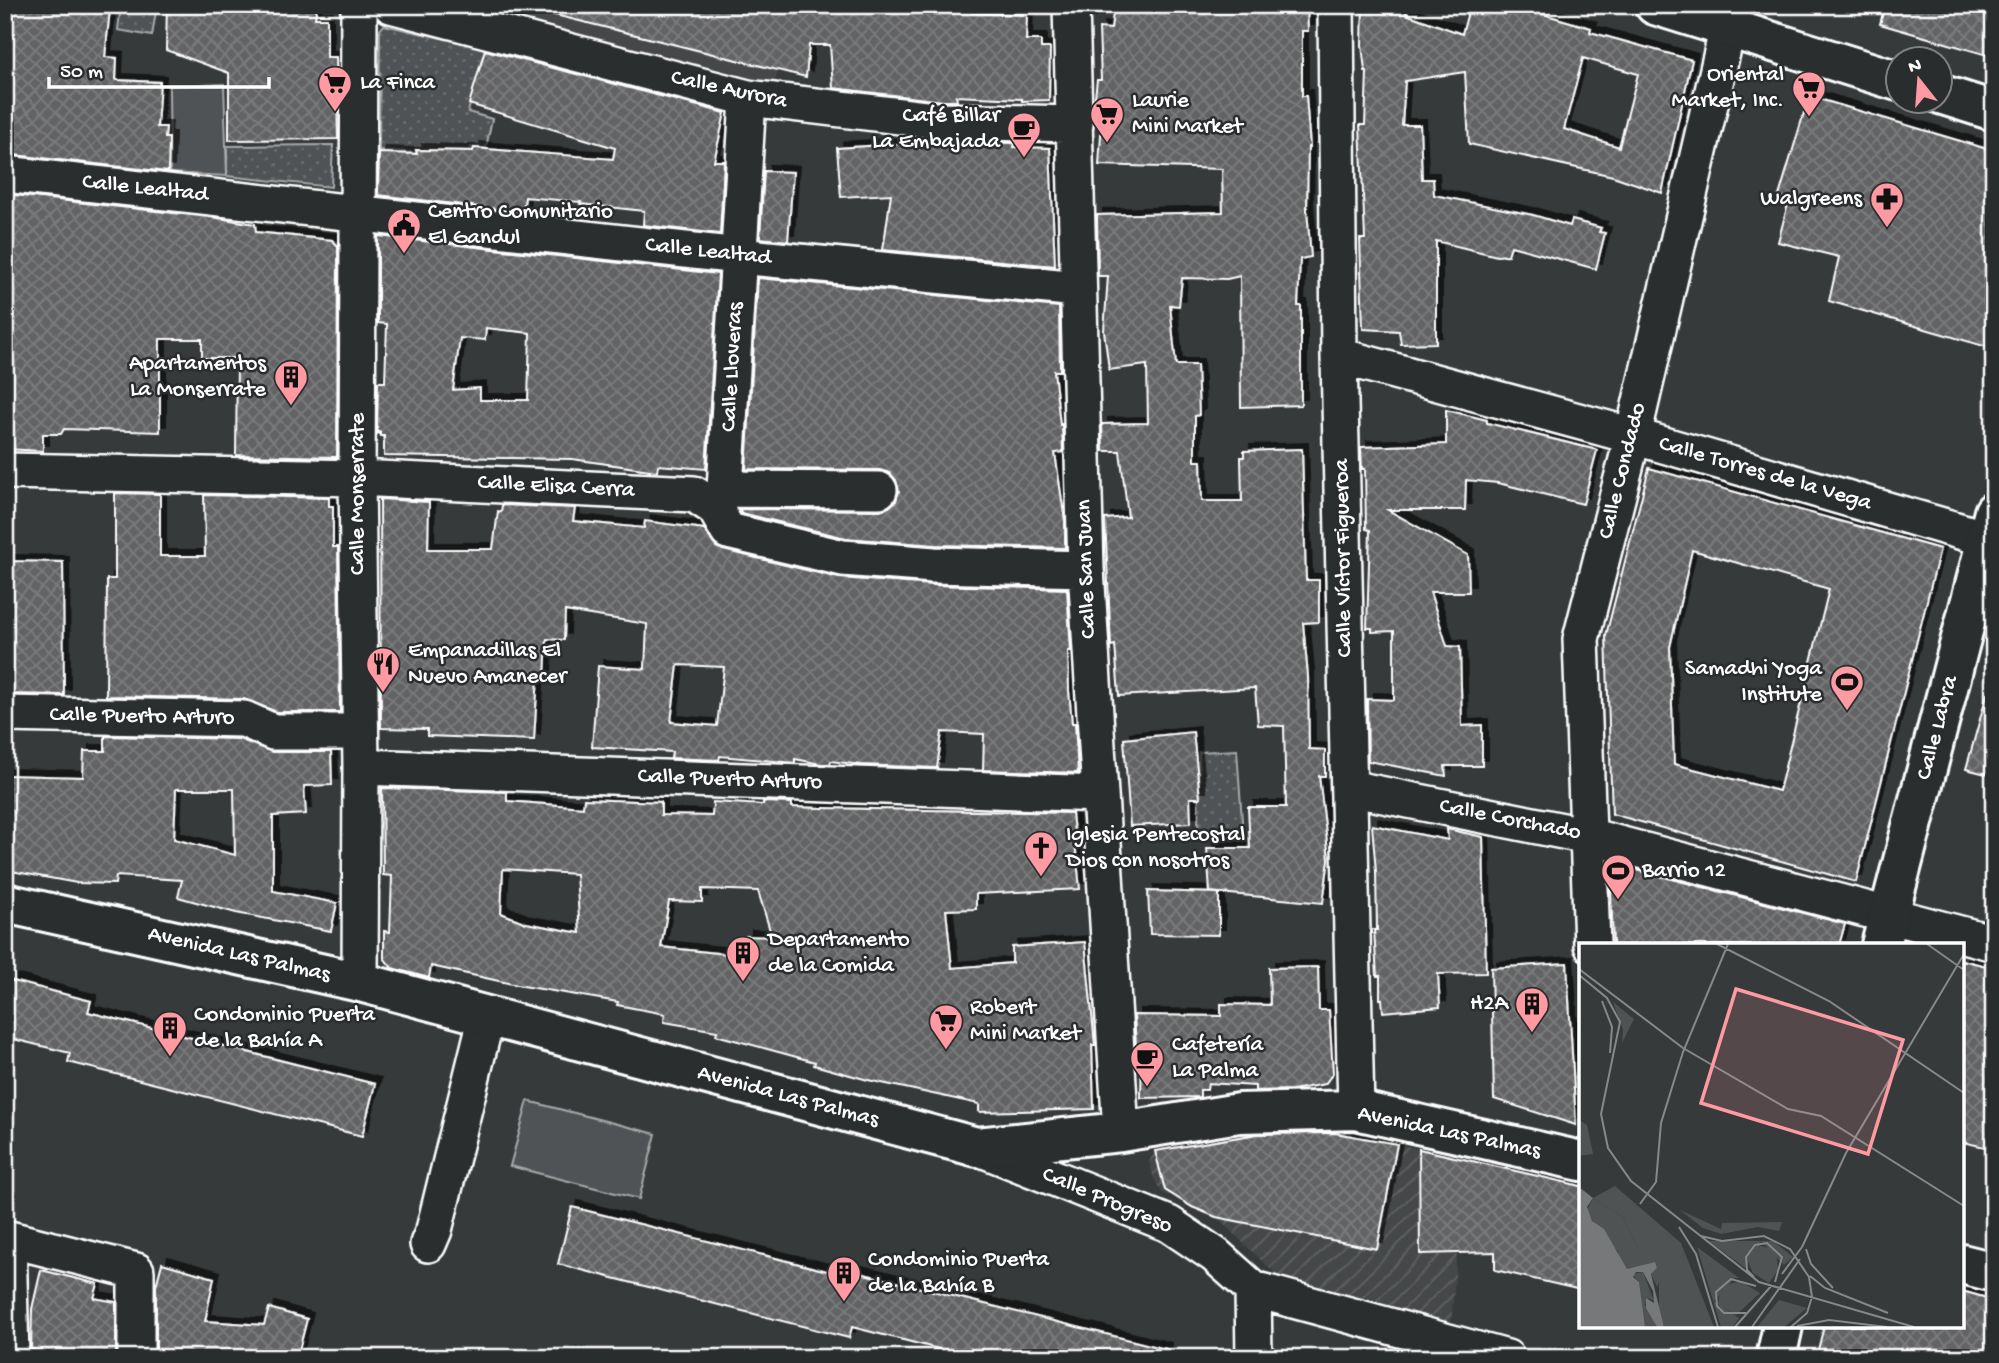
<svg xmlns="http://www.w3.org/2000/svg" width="1999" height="1363" font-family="'Gochi Hand',sans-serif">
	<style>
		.built { fill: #444748 }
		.industrial { fill: url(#industrial-furrows) }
		.grass { fill: url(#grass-dots); stroke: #a8a9aa; stroke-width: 2 }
		.garden { fill: #505354; stroke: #a8a9aa; stroke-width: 2 }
		.building { fill: url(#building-cross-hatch); stroke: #fff; stroke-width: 2; fill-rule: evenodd; filter: url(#shadow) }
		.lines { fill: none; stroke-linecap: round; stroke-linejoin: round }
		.minor-casing { stroke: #fff; stroke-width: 40 }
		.tertiary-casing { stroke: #fff; stroke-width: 44 }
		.secondary-casing { stroke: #fff; stroke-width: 44 }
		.primary-casing { stroke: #fff; stroke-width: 44 }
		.minor { stroke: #2a2d2e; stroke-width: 35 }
		.tertiary { stroke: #2a2d2e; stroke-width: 38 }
		.secondary { stroke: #2a2d2e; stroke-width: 38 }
		.primary { stroke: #2a2d2e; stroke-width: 38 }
		.labels { text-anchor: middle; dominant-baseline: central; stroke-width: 5; stroke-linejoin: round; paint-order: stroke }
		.poi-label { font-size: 23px; fill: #fff; stroke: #2a2d2e; text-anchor: start }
		.street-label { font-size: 23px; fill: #fff; stroke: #2a2d2e }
		.inset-road { fill: none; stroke: #878989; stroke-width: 2 }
		.view { fill: #ff9aa2; fill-opacity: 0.15; stroke: #ff9aa2; stroke-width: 3.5 }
		.inset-edge { fill: none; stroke: #fff; stroke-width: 3.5 }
	</style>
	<defs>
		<pattern id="industrial-furrows" width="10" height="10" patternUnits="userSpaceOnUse" patternTransform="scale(1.75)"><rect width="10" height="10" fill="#444748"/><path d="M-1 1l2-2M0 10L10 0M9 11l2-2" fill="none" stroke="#606363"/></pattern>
		<pattern id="grass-dots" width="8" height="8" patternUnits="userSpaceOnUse" patternTransform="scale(1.75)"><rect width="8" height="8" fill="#505354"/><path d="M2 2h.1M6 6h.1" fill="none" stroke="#6a6d6e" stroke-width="1.8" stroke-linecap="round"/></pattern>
		<pattern id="building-cross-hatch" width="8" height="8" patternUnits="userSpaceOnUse" patternTransform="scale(1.75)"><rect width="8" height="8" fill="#636465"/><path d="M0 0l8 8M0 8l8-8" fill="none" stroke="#7a7b7c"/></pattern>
		<filter id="shadow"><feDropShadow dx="6" dy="-6" stdDeviation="0" flood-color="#0009"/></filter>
	</defs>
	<rect width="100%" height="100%" fill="#373a3b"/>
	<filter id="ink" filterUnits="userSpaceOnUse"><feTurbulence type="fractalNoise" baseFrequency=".0143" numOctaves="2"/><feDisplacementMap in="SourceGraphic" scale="14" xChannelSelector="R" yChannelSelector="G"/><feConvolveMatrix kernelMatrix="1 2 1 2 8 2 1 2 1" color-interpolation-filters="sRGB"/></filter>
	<g filter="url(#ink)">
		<path class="built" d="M487 5H792L775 84 486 11Z"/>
		<path class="industrial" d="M1334 1133 1381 1140 1456 1158 1457 1253 1451 1324 1287 1285 1216 1217 1192 1207 1177 1197 1162 1193 1154 1179 1149 1162 1155 1151Z"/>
		<path class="grass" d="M121 5H157L152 36 118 30Z
			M384 25 485 48 468 112 492 119 486 148 471 147 466 202 448 155 379 150 380 30Z
			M333 145 331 187 227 176V146Z
			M1237 750 1243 835 1198 837 1199 752Z"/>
		<path class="garden" d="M224 84 227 176 170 173 169 86Z
			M528 1101 656 1134 639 1199 510 1166Z"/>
		<path class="building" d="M5 5H105V9H110L105 57 117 58 116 80 160 82 157 127H166L165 138H169L168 172 5 154Z
			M167 5H317L315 18H327V57H336L338 139 229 140V73L166 50Z
			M552 5H972V13L1027 15 1026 40H1041V48H1050L1049 100 1022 101V99L956 96 957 101H943L833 88 830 45H809L806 77 551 14Z
			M1114 5H1307L1308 31H1302V96H1306L1310 147H1308L1307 210 1311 257 1300 259 1298 306H1301V405L1241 407 1240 276 1227 279 1182 278 1179 306 1170 305 1176 365H1197L1199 415 1195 416V461H1201L1202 501H1242L1241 457H1244V451L1302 449 1306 580H1319V622L1303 623 1308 676 1309 749 1325 750V776H1319L1329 859 1323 903 1210 892 1207 848H1250L1248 807H1286L1284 726 1258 725 1255 688 1119 696 1115 645 1111 646 1105 519 1128 517 1120 451H1103L1102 424 1148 423 1147 365 1109 370 1104 331 1108 276H1098L1097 215 1223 212 1222 169 1099 165 1103 105H1094L1097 80H1101L1099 28 1111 29Z
			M1363 5H1408L1406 14 1462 34 1470 5H1512L1591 28 1590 32 1692 60 1662 193 1613 176 1469 144 1465 72 1405 81 1402 125H1420L1422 179H1433L1434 195 1533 215 1570 226 1572 220 1601 228 1599 232 1605 233 1596 269 1511 246 1508 255 1497 256 1436 241V343L1401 344 1399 331 1363 329 1360 239H1365L1360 125H1365L1367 72 1365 71 1362 45ZM1583 58 1638 74 1619 147 1564 129Z
			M1885 5H1994V57L1880 24Z
			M485 50 725 113 714 161H724L720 234 643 225 644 211 580 204 581 202 525 197 523 212 378 195 379 153 417 154 416 150 473 151 474 148 613 159 615 148 469 104Z
			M1809 96 1994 151V349L1829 301 1839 257 1778 242 1789 200 1779 196Z
			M910 137 961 142 1015 143 1014 147 1050 148 1055 266 883 250 891 194 841 197 837 148 899 144V138Z
			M764 171 793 172 788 241 760 238Z
			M5 194 218 218 255 224 256 232 332 240 338 246 337 457 236 455 237 361 235 358H202V339H160V432L64 429 61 434H43V451L5 449Z
			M378 236 718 274 706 469 658 465 657 471 572 459 384 456V436H380V432L377 434 378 382H385L387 324 378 323ZM486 328 530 333 528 400H480V388L453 390 460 338 485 340Z
			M758 278 1059 307 1060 371H1054L1060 425 1062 424 1063 452 1055 453 1065 521V548L935 545 846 538 741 513 740 509 880 510 889 507 896 501 899 491 896 480 890 473 880 470 746 469Z
			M1446 410 1487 420V423L1597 450 1583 504 1498 483 1466 480 1465 510H1388L1468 555 1469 592H1430L1447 646 1460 647 1462 726 1482 725V766H1445L1446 776 1368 761 1367 699 1394 700V631L1372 632V628H1367L1370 530 1366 529 1365 469H1362L1361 447 1446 444Z
			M1649 468 1940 549 1856 882 1612 814 1606 635ZM1692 550 1829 589 1779 791 1674 764 1670 647Z
			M115 493 160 494V556H205L204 495 329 498V506H333V547H338L340 712H277L244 699 106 696 107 579H115Z
			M380 499 429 502 428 549H493L498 511 501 512 502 505 575 508 573 521 644 528 645 521 704 529 716 547 723 550 839 578 933 585 1067 589 1071 651H1068L1069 691 1072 723H1075L1078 773 983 770 984 734 942 732 937 768 861 765 831 761 830 764H821L795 759V763L720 756 719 760 671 758 672 752 592 747 598 666 645 669 647 624 565 611 564 640 547 639 545 676H538L534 740 427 736V729L381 728ZM678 665 724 667 717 726 671 722Z
			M5 561 63 562 64 695 5 694Z
			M1987 694 1994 695V776L1966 769Z
			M1193 732 1200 798H1190L1191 823 1130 826 1124 739Z
			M105 736 239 739 272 752H331L332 785 304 786 306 814 273 816V891L337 903 331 931 236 913 178 897 182 880 116 876 115 884 77 883 5 870V775L83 777 84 751H105ZM176 789H234L235 855 174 839Z
			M382 788 507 792V801L583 807 584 799 661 802V815L712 816 713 802 763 805V802L792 803V807L821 808 1072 813 1080 889 976 894V909L946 910 952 968 1012 963V947L1085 942 1095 1045H1092L1094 1109 979 1112V1104L868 1080 814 1065 815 1062 716 1035 717 1031 664 1022 665 1014 617 1005 618 1002 517 985 431 966 429 978 392 968 384 958V931L390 932 392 876 383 875ZM503 869 576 874 580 933 526 923 501 913ZM702 889 758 891 772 937 746 936 745 956 661 947 669 901 702 902Z
			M1372 825 1448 840 1447 829 1483 837 1486 973 1438 974 1440 1007 1383 1012 1382 999H1380V976H1377L1374 930H1377L1376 872Z
			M1610 863 1845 924 1839 945H1613Z
			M1148 891 1219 893V935L1150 934Z
			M1962 960 1994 968V1149L1962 1142Z
			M1567 963 1576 1125 1494 1099 1491 968Z
			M1318 967 1319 1010H1329L1333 1073 1325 1084 1292 1090 1255 1091V1086L1208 1083 1207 1090H1200V1097L1141 1098 1142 1046H1136L1134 1015 1221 1016V1004L1270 1005 1269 968Z
			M5 979 91 1001 88 1012 375 1084 362 1136 68 1062 70 1053 5 1037Z
			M1335 1133 1397 1144 1377 1249 1216 1217 1192 1207 1165 1190 1155 1151 1258 1134Z
			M1419 1149 1581 1186V1290L1495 1270V1252L1420 1254Z
			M572 1207 855 1278 856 1272 1166 1349 1165 1358H974L852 1327 849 1338 558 1264Z
			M162 1263 214 1278 205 1321 264 1325 269 1308 307 1319 297 1358H156V1286Z
			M41 1270 98 1284 94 1298 116 1302V1358H91L31 1350 32 1309Z
			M1962 1291 1994 1300V1358H1816L1824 1326H1962Z"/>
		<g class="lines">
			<g class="minor-casing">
				<path id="minor" d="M359 5 357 478 361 767 360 982
					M391 5 748 98 942 121 1075 124
					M1071 5 1086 569 1121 1132
					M1336 5 1339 356 1356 1110
					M5 174 739 256 1078 289
					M1339 356 1633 436 1987 539
					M5 471 357 478 694 494 715 508 728 531 843 558 934 565 1086 569
					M725 489 879 490
					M715 508 725 489 748 98
					M5 714 244 719 273 732H360
					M361 767 1100 794
					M1349 788 1588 836 1994 943
					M1592 945 1581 639 1633 436 1733 5
					M977 1147 1169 1224 1215 1255 1253 1289 1507 1358
					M5 1238 136 1271V1358
					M8 1239 11 1358
					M428 1244 434 1230 487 1015
					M1253 1289 1254 1358"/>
			</g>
			<g class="tertiary-casing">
				<path id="tertiary" d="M5 903 360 982 977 1147 1121 1132 1239 1113 1356 1110 1581 1161
					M1962 1264 1994 1272"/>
			</g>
			<g class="secondary-casing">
				<path id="secondary" d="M1655 5 1898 81
					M1940 94 1994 111"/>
			</g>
			<g class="primary-casing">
				<path id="primary" d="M1881 945 1994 512
					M1776 1358 1783 1326"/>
			</g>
			<use href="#minor" class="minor"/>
			<use href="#tertiary" class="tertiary"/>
			<use href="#secondary" class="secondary"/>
			<use href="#primary" class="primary"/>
		</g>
	</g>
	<defs>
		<g id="supermarket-pin" transform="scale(1.75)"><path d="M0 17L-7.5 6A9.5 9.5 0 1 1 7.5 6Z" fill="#ff9aa2" stroke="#2a2d2e"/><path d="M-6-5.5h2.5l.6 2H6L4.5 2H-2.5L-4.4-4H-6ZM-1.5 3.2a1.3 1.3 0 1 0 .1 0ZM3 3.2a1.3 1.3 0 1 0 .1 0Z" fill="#111"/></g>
		<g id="cafe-pin" transform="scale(1.75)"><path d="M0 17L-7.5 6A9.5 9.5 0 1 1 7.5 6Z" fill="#ff9aa2" stroke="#2a2d2e"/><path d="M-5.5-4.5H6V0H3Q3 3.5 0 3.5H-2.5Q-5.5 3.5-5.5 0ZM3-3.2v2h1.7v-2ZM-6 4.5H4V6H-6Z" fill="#111"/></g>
		<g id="pharmacy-pin" transform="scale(1.75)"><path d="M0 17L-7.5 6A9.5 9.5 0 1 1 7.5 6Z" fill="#ff9aa2" stroke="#2a2d2e"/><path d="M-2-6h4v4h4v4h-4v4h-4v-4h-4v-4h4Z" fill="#111"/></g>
		<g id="civic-pin" transform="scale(1.75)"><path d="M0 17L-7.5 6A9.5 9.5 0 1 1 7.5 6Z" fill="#ff9aa2" stroke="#2a2d2e"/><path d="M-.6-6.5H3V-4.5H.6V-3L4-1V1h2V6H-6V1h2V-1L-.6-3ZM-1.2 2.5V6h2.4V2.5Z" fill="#111"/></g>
		<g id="building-pin" transform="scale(1.75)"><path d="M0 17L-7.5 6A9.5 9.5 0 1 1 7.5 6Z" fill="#ff9aa2" stroke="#2a2d2e"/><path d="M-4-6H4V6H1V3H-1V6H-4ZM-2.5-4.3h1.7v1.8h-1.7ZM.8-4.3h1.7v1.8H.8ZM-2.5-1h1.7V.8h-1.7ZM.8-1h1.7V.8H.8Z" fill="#111"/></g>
		<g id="restaurant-pin" transform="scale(1.75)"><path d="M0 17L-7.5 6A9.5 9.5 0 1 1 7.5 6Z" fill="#ff9aa2" stroke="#2a2d2e"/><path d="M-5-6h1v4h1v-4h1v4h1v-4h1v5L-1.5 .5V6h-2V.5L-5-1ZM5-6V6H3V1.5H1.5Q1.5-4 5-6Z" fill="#111"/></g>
		<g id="stadium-pin" transform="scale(1.75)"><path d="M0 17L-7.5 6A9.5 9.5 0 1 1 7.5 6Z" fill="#ff9aa2" stroke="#2a2d2e"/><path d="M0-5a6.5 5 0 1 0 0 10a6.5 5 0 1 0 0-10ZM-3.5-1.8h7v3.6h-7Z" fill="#111"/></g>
		<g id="church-pin" transform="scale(1.75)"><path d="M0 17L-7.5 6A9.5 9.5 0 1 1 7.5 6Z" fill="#ff9aa2" stroke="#2a2d2e"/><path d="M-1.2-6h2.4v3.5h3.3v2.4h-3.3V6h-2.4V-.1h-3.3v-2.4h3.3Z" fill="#111"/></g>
	</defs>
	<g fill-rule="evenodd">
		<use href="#supermarket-pin" x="335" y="83"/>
		<use href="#supermarket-pin" x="1809" y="88"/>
		<use href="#supermarket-pin" x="1107" y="114"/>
		<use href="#cafe-pin" x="1024" y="129"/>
		<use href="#pharmacy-pin" x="1887" y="199"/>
		<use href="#civic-pin" x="404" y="225"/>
		<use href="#building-pin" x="291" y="377"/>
		<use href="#restaurant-pin" x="383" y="664"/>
		<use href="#stadium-pin" x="1847" y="682"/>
		<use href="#church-pin" x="1041" y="848"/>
		<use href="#stadium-pin" x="1618" y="871"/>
		<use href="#building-pin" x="743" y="953"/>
		<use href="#building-pin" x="1532" y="1004"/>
		<use href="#supermarket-pin" x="946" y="1021"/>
		<use href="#building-pin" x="170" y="1028"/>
		<use href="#cafe-pin" x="1147" y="1058"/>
		<use href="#building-pin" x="844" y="1273"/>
	</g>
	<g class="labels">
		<g class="poi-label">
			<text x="1784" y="75" text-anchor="end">Oriental<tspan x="1784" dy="26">Market, Inc.</tspan></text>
			<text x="360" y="83">La Finca</text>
			<text x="1132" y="101">Laurie<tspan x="1132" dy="26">Mini Market</tspan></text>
			<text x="1000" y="116" text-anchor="end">Café Billar<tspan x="1000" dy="26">La Embajada</tspan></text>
			<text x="1862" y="199" text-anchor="end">Walgreens</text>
			<text x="428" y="212">Centro Comunitario<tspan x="428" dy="26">El Gandul</tspan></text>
			<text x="266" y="364" text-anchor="end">Apartamentos<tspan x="266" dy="26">La Monserrate</tspan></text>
			<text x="408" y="651">Empanadillas El<tspan x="408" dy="26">Nuevo Amanecer</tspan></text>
			<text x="1822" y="669" text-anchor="end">Samadhi Yoga<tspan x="1822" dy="26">Institute</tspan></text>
			<text x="1066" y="835">Iglesia Pentecostal<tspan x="1066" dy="26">Dios con nosotros</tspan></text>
			<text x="1642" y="871">Barrio 12</text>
			<text x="768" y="940">Departamento<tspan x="768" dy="26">de la Comida</tspan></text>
			<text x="1508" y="1004" text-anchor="end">H2A</text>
			<text x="970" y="1008">Robert<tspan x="970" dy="26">Mini Market</tspan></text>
			<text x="194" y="1015">Condominio Puerta<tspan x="194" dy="26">de la Bahía A</tspan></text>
			<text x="1172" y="1045">Cafetería<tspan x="1172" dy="26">La Palma</tspan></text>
			<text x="868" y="1260">Condominio Puerta<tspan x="868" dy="26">de la Bahía B</tspan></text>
		</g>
		<g class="street-label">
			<text transform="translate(729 90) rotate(12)">Calle Aurora</text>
			<text transform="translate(145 189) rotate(6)">Calle Lealtad</text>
			<text transform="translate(708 252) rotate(6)">Calle Lealtad</text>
			<text transform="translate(733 367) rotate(-87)">Calle Lloveras</text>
			<text transform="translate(1623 471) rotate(-76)">Calle Condado</text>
			<text transform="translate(1765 474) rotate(16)">Calle Torres de la Vega</text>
			<text transform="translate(556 487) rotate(3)">Calle Elisa Cerra</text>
			<text transform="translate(358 494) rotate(-90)">Calle Monserrate</text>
			<text transform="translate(1344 558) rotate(-91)">Calle Víctor Figueroa</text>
			<text transform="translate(1087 569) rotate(-92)">Calle San Juan</text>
			<text transform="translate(142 717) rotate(1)">Calle Puerto Arturo</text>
			<text transform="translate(1938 728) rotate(-75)">Calle Labra</text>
			<text transform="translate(730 780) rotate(2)">Calle Puerto Arturo</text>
			<text transform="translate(1510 820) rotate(11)">Calle Corchado</text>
			<text transform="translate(239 955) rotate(13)">Avenida Las Palmas</text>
			<text transform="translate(788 1097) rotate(15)">Avenida Las Palmas</text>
			<text transform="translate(1449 1133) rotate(12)">Avenida Las Palmas</text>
			<text transform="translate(1107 1201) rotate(23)">Calle Progreso</text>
		</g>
	</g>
	<g transform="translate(1579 943)">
		<rect width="385" height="385" fill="#373a3b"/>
		<path d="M34 59 55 76 43 100 44 87ZM36 243 102 300 135 384H85L80 365V325L59 306 44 274 14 255ZM101 267 142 286 143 280 203 279 200 288 179 284 142 291 124 285ZM130 298H194L214 314 205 322 182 298 166 325ZM179 302 197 307 199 327 190 340 174 330 168 316ZM118 304 160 335H156L135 358 160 375 154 384H142ZM161 338 181 350 157 372 139 361 142 344ZM200 357 228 365 205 384H178Z" fill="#505354"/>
		<path d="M0 177 8 182 14 211 0 213ZM14 255 44 274 59 306 78 314 82 335 78 344 72 331 78 325 76 319 49 327 40 317 39 308 30 301 26 288 16 283 8 267ZM64 329 75 358 69 355 66 362 78 384H66L61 368 60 339 53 331Z" fill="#505354"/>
		<path d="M0 244 14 255 8 264 13 278 25 286 48 326 76 319 78 325 72 331 85 384H78L67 365V355L75 360 74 348 64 329H57L54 334 60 339 66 384H0Z" fill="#767879"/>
		<path class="inset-road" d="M138 1 250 58 385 150M348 1 385 27M0 26 104 105 209 166 242 173 385 263M0 32 28 55 41 79 22 171 29 205 52 238 180 339 335 384M23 58 33 84 31 110M61 261 77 239 82 180 104 109 149 1M100 284 117 311 139 384M122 293 143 298 185 293 211 306 230 334 233 354 228 370 212 384M223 304 267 210 385 11M227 306 232 321 254 345M203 331 223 304M231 333 246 345 309 370M175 334 168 327 167 314 176 302 188 300 203 314 196 339M167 370H145L138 363 137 349 152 336 177 343M218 383 250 377 308 384M156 384 193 342M173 384 221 316"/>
		<path class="view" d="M157 46 324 97 289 211 122 160Z"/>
		<rect width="385" height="385" class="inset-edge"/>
	</g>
	<rect width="1999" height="1363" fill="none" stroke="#2a2d2e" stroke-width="28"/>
	<rect x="14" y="14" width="1971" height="1335" fill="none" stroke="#fff" stroke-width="2.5" filter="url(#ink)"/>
	<g transform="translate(1919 80) rotate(343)"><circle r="33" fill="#2a2d2e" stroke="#7f8182" stroke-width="2"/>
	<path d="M0-5L12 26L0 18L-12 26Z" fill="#ff9aa2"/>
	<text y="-10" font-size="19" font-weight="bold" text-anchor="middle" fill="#ffffff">N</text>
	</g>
	<path d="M49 77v10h220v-10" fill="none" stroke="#ffffff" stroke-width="3.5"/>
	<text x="60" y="77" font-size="21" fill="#ffffff" stroke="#2a2d2e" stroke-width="5" paint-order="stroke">50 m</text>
</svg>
